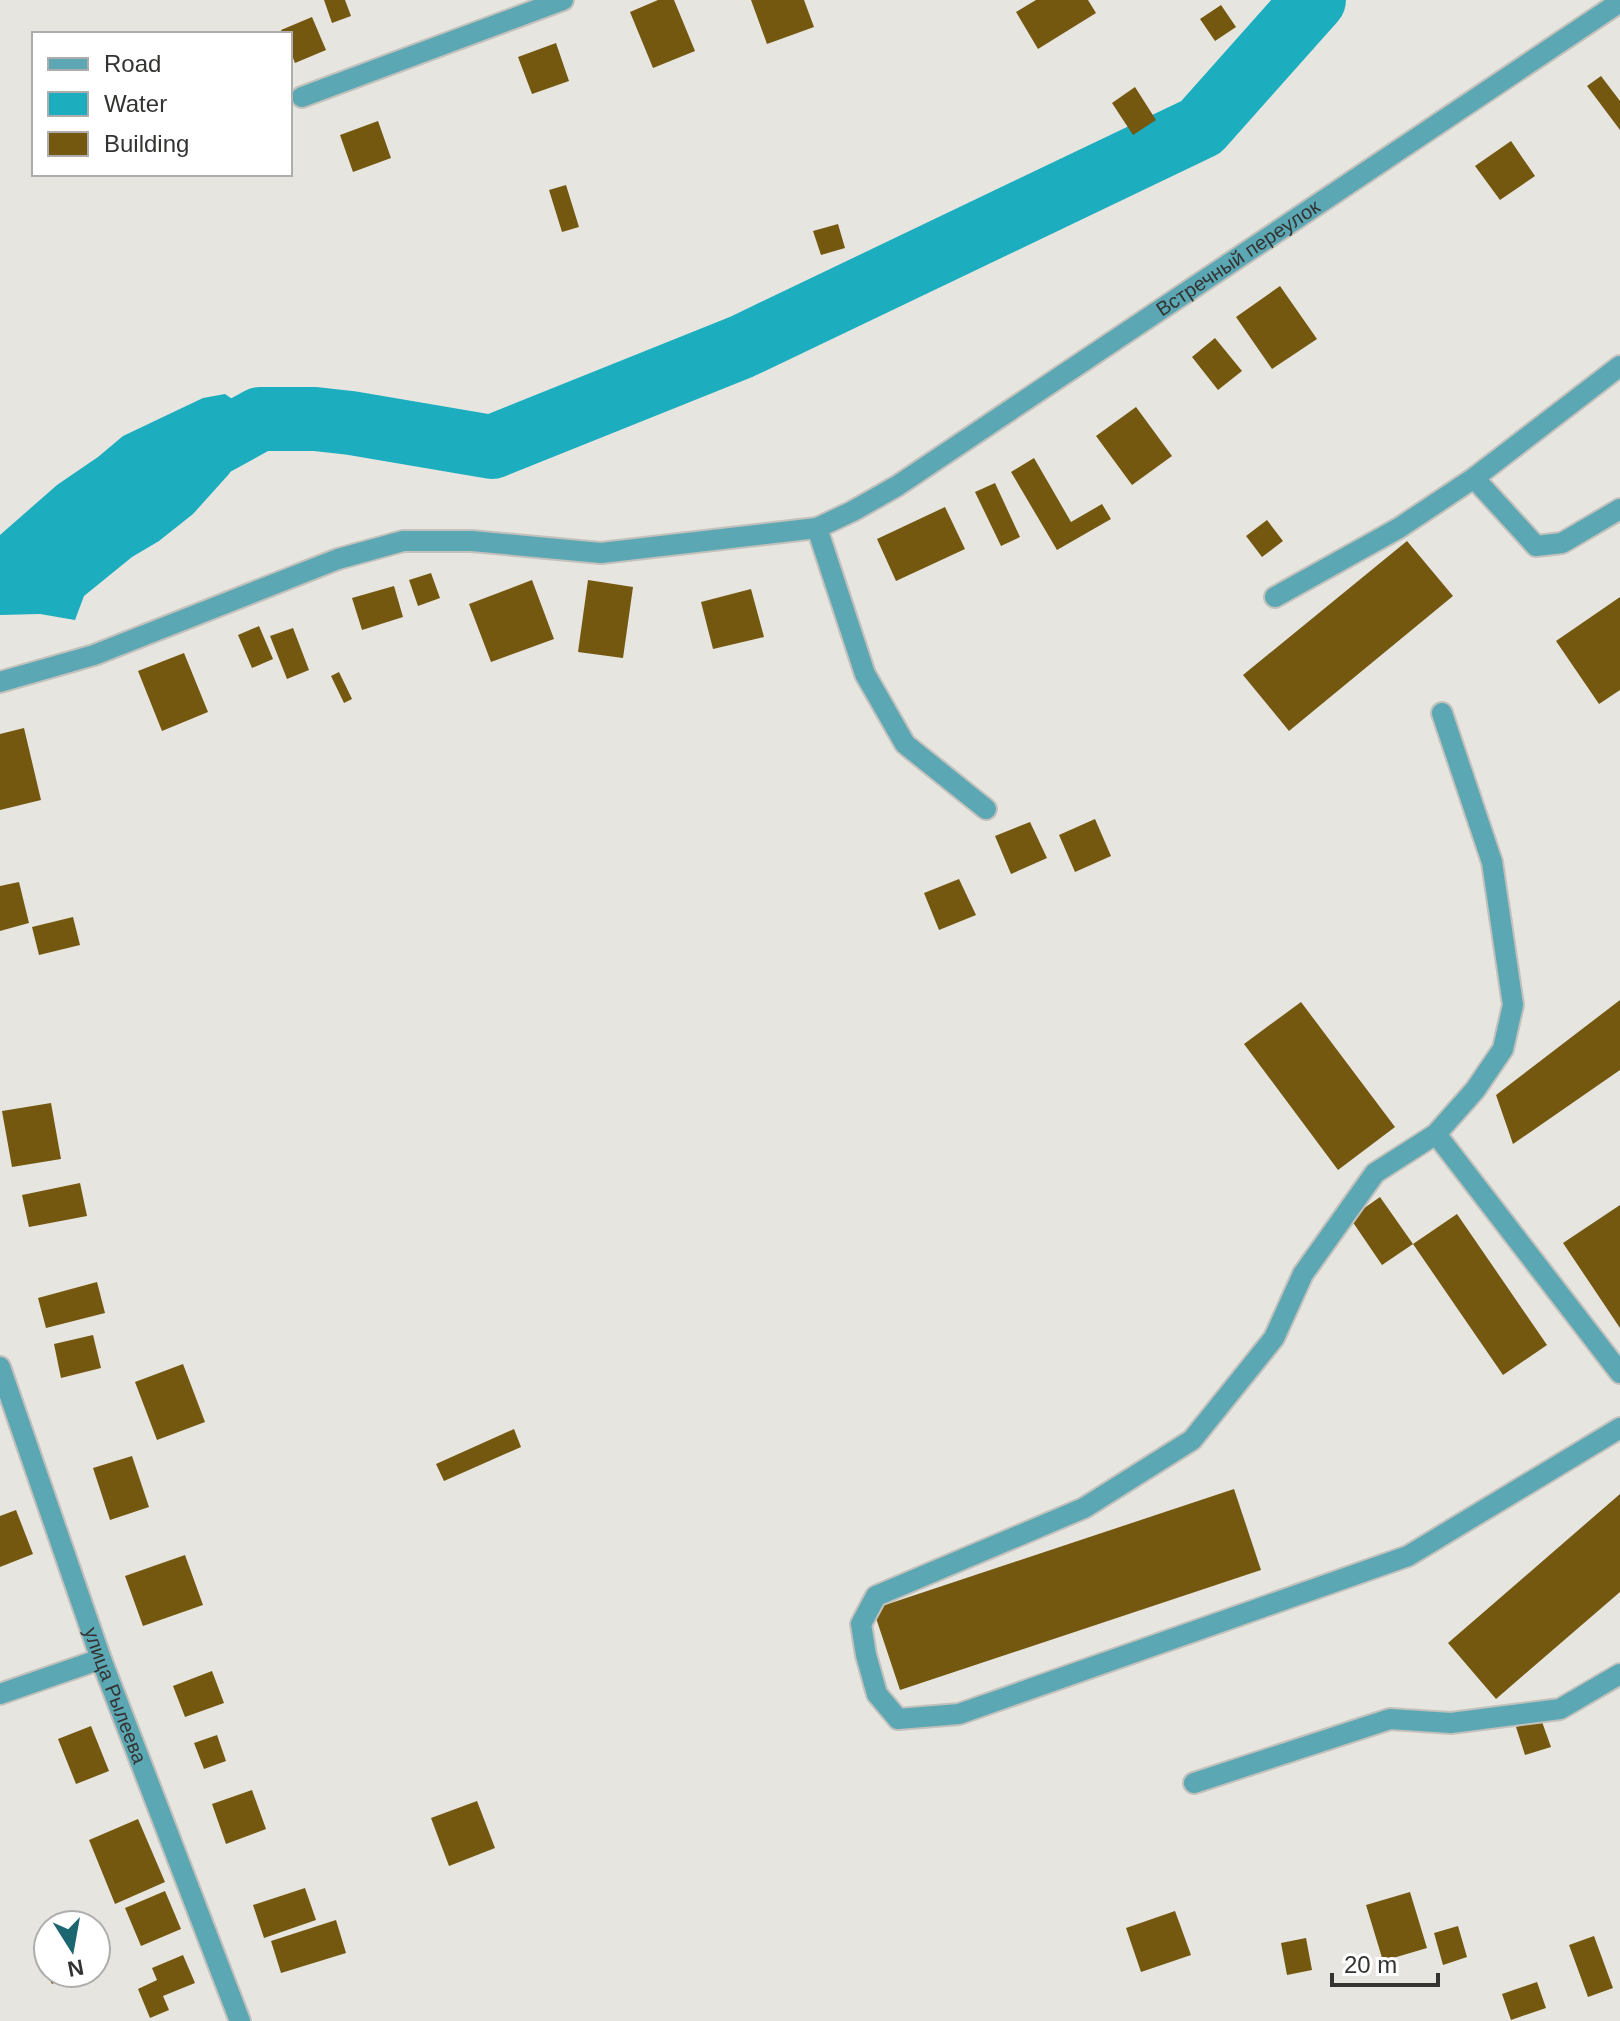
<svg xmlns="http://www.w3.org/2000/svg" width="1620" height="2021" font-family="Arial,sans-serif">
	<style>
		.water { fill: #1cadbf }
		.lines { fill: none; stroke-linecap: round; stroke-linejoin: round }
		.river { stroke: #1cadbf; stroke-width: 64 }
		.building { fill: #745810 }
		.service-casing { stroke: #c3c1bc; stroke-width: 24 }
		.minor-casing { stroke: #c3c1bc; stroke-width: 24 }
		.tertiary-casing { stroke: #c3c1bc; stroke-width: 24 }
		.service { stroke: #5ba8b4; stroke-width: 20 }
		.minor { stroke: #5ba8b4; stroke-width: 20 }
		.tertiary { stroke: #5ba8b4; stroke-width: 20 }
		.labels { text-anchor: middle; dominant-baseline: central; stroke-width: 8; stroke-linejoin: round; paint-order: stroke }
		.street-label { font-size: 20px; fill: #343331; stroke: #fff }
	</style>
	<rect width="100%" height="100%" fill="#e7e5df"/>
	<path class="water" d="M225 394 238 403 250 438 229 474 193 514 159 541 132 557 84 596 75 620 40 614 0 615V535L57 485 98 457 123 436 203 398Z"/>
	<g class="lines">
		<path class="river" d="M169 469 260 419H315L351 423 492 447 741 347 1201 127 1314 0"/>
	</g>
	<path class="building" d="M324 0H345L351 16 332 23Z
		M658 0H674L695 51 653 68 630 12Z
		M751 0H804L814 27 767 44Z
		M1036 0H1088L1096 13 1038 49 1016 12Z
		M1221 5 1236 27 1215 41 1200 19Z
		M312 17 326 50 295 63 290 50V34H283L281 30Z
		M556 43 569 81 532 94 518 57Z
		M1601 76 1620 101V130L1587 86Z
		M1135 87 1156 120 1133 135 1112 103Z
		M378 121 391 158 353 172 340 135Z
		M1511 141 1535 176 1500 200 1475 166Z
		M566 185 579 227 562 232 549 190Z
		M838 224 845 248 821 255 813 231Z
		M1280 286 1317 339 1272 369 1236 317Z
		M1215 338 1242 371 1218 390 1192 357Z
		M1136 407 1172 456 1132 485 1096 436Z
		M1034 458 1071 522 1102 504 1111 519 1057 550 1011 472Z
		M995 483 1020 537 1001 546 975 492Z
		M945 507 965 549 896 581 877 539Z
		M1267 520 1283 541 1262 557 1246 536Z
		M1407 541 1453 596 1289 731 1243 675Z
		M431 573 440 598 418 606 409 580Z
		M532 580 554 639 491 662 469 604Z
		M588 580 633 587 623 658 578 652Z
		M394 586 403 617 362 630 352 598Z
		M751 589 764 637 713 649 701 602Z
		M1620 597V690L1599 704 1556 641Z
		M259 626 273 659 252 668 238 635Z
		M293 628 309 670 287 679 270 636Z
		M184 653 208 712 162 731 138 671Z
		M339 672 352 699 344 703 331 676Z
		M24 728 41 800 0 810V734Z
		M1095 819 1111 856 1075 872 1059 835Z
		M1030 822 1047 858 1011 874 995 836Z
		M959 879 976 915 939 930 924 893Z
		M19 882 29 923 0 931V886Z
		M73 917 80 945 39 955 32 927Z
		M1620 1000V1070L1513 1144 1496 1095Z
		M1301 1002 1395 1127 1338 1170 1244 1044Z
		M51 1103 61 1159 12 1167 2 1111Z
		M80 1183 87 1216 29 1227 22 1195Z
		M1380 1197 1413 1244 1382 1265 1350 1218Z
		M1620 1205V1328L1563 1243Z
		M1457 1214 1547 1345 1503 1375 1413 1244Z
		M97 1282 105 1313 46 1328 38 1298Z
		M93 1335 101 1368 61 1378 54 1344Z
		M183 1364 205 1422 157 1440 135 1382Z
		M514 1429 521 1447 444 1481 436 1464Z
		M132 1456 149 1507 110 1520 93 1468Z
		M1234 1489 1261 1570 900 1690 873 1609Z
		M1620 1494V1592L1496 1699 1448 1643Z
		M16 1510 33 1554 0 1567V1516Z
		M185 1555 203 1605 143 1626 125 1576Z
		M212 1671 224 1703 185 1717 173 1686Z
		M1541 1719 1551 1747 1525 1755 1516 1727Z
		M91 1726 109 1771 76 1784 58 1739Z
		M217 1735 226 1761 204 1769 194 1743Z
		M252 1790 266 1829 226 1844 212 1804Z
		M477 1801 495 1848 449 1866 431 1818Z
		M138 1819 165 1882 115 1904 89 1840Z
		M305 1888 316 1920 264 1938 253 1905Z
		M165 1891 181 1929 141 1946 125 1908Z
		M1410 1892 1427 1948 1383 1961 1366 1905Z
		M1175 1911 1191 1955 1141 1972 1126 1928Z
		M336 1920 346 1953 281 1973 271 1941Z
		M1458 1926 1467 1957 1443 1965 1434 1933Z
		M1594 1936 1613 1988 1588 1997 1569 1945Z
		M1306 1938 1312 1970 1287 1975 1281 1943Z
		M183 1955 195 1983 163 1996 169 2010 150 2018 138 1989 157 1980 152 1968Z
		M48 1961V1973H74L52 1984 41 1964Z
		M1537 1982 1546 2008 1511 2020 1502 1994Z"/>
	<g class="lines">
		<g class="service-casing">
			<path id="service" d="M1474 478 1536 546 1562 543 1620 509
				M817 528 865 674 905 744 986 809
				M1275 597 1399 528 1474 478 1620 366
				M1442 713 1492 862 1513 1005 1503 1049 1475 1090 1436 1134 1375 1173 1303 1274 1274 1338 1192 1440 1084 1508 876 1596 861 1624 866 1655 877 1694 898 1719 959 1714 1408 1556 1620 1428
				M1436 1134 1620 1373
				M1194 1783 1390 1719 1451 1723 1560 1709 1620 1674"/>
		</g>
		<g class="minor-casing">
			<g id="minor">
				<path d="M302 97 563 0"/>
				<path id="s1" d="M0 682 94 655 338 559 403 541H472L601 553 817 528 853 511 897 486 1620 2"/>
				<path d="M0 1694 101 1659"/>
			</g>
		</g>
		<g class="tertiary-casing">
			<g id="tertiary">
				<path id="s2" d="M0 1367 101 1659 240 2021"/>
			</g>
		</g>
		<use href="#service" class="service"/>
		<use href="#minor" class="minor"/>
		<use href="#tertiary" class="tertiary"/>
	</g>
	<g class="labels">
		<g class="street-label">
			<text stroke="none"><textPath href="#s1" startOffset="1344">Встречный переулок</textPath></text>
			<text stroke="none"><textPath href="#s2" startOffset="348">улица Рылеева</textPath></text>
		</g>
	</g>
	<rect x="32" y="32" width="260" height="144" fill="#ffffff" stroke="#aeadad" stroke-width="2"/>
	<rect x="48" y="58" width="40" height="12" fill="#5ba8b4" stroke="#aeadad" stroke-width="2"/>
	<text x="104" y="72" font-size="24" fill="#343331">Road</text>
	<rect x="48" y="92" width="40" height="24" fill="#1cadbf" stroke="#aeadad" stroke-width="2"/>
	<text x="104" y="112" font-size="24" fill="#343331">Water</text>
	<rect x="48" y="132" width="40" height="24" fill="#745810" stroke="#aeadad" stroke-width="2"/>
	<text x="104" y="152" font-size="24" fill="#343331">Building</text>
	<g transform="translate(72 1949) rotate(169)"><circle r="38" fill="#ffffff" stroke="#aeadad" stroke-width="2"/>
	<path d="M0-6L14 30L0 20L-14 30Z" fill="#1b6671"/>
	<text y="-12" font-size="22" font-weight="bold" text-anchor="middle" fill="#343331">N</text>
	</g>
	<path d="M1332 1973v12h106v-12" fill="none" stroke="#343331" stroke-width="4"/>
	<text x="1344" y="1973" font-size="24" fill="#343331" stroke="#ffffff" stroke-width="6" paint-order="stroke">20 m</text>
</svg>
